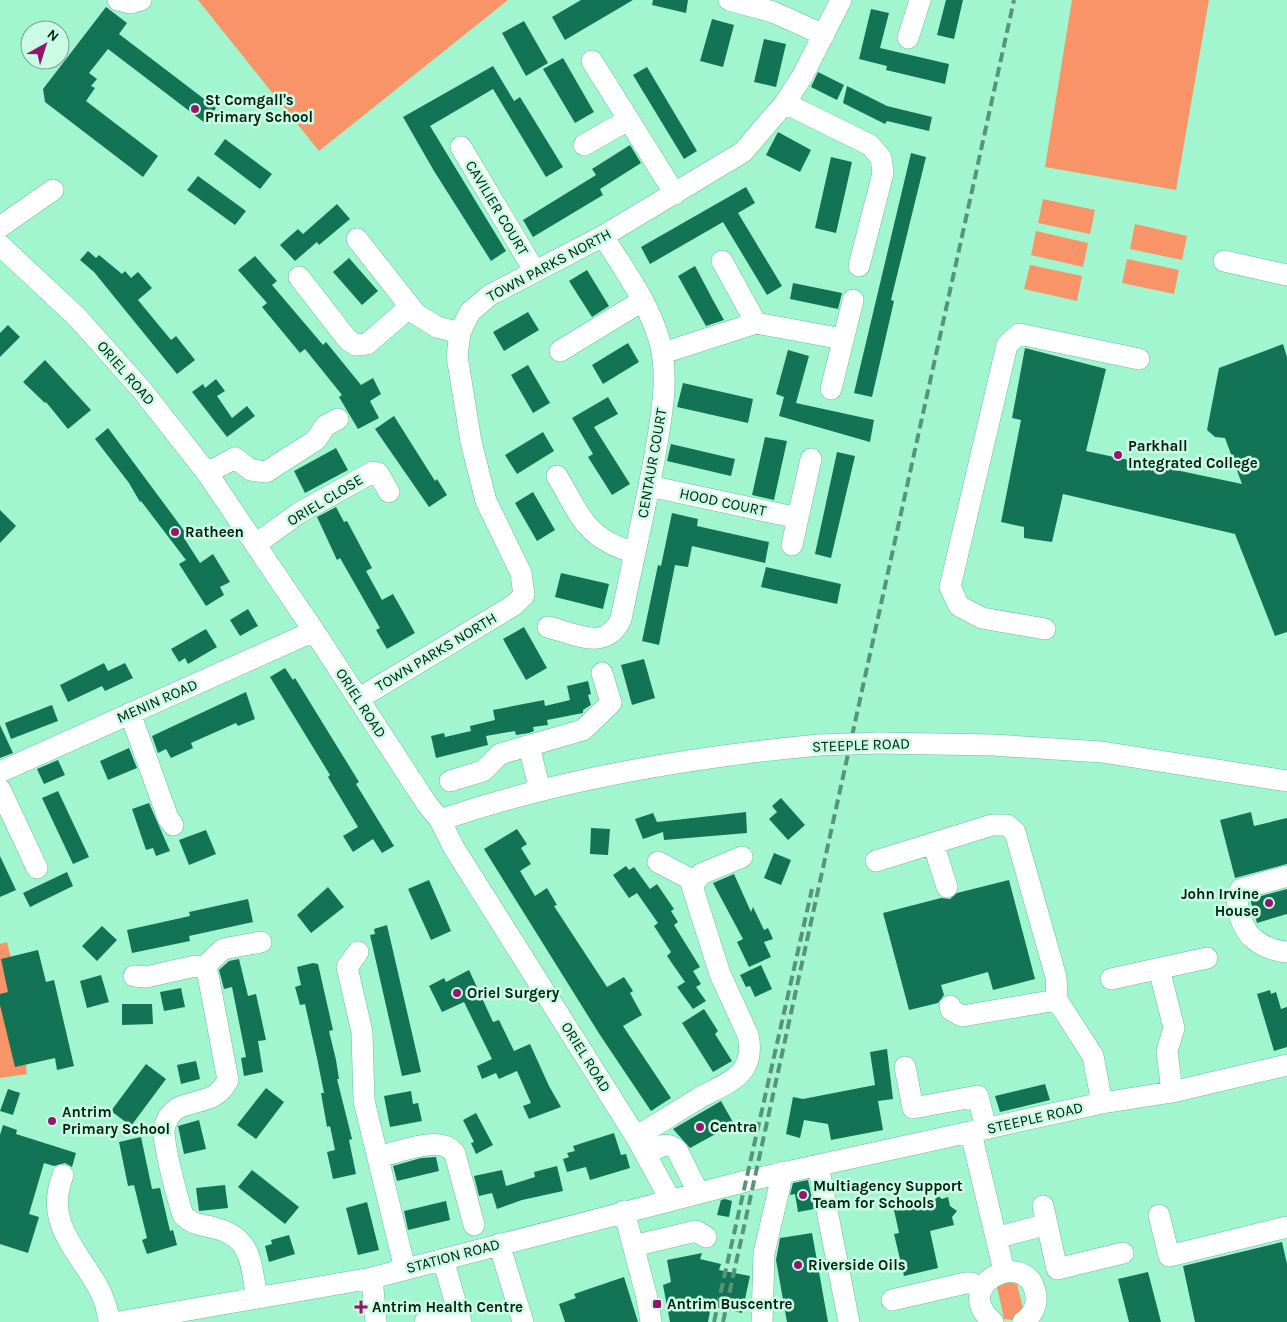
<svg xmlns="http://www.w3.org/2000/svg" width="1287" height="1322" font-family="Karla,sans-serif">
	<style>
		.green { fill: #f89468 }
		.building { fill: #127454 }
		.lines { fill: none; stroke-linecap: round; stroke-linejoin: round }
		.minor-casing { stroke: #69bd99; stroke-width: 22 }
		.minor { stroke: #fff; stroke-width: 21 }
		.rail { stroke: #58947a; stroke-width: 4; stroke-dasharray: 10 5; stroke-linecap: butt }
		.minor-bridge-casing { stroke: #69bd99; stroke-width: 22; stroke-linecap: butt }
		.minor-bridge { stroke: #fff; stroke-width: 21 }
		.poi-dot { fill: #96166f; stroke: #cafbe4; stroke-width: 2 }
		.labels { text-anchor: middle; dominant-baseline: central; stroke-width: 5; stroke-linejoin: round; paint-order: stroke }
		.poi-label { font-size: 15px; font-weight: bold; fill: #001f12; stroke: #cafbe4; text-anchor: start }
		.street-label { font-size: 15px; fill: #001f12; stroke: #cafbe4 }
	</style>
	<rect width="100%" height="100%" fill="#a1f6d0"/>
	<path class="green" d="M198 0H508L319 151Z
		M1072 0H1209L1176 190 1045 167Z
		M1043 199 1095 210 1090 234 1038 223Z
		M1135 224 1187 236 1182 260 1130 249Z
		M1036 231 1088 243 1083 267 1031 255Z
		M1127 259 1179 270 1174 294 1122 283Z
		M1030 265 1082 276 1077 301 1024 289Z
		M7 942 32 1045 26 1067 27 1074 0 1078V944Z
		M1008 1282 1017 1284 1024 1313 1013 1320 1004 1319 997 1287Z"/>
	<path class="building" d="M581 0H633L565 40 552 17Z
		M653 0H688L686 13 652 5Z
		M946 0H963L954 39 937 35Z
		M106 7 127 23 119 34 216 108 205 123 108 49 89 73 97 79 91 86 95 88 86 101 158 156 143 177 45 102 43 89Z
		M871 9 889 13 880 48 949 64 945 84 886 70 887 66 859 59Z
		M712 19 734 25 723 67 700 61Z
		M524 21 548 63 526 76 502 33Z
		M764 39 786 44 776 87 754 82Z
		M563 58 594 112 575 123 543 69Z
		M493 66 514 101 520 97 563 167 546 177 493 89 430 126 506 251 491 261 434 171 403 117Z
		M647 67 697 151 684 159 633 75Z
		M818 72 844 85 837 100 811 87Z
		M847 86 887 106 932 117 929 131 887 121 885 124 843 103Z
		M778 132 811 150 800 172 766 155Z
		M225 139 272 174 260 189 214 154Z
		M630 145 641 163 600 189 603 195 533 237 523 220 596 175 592 169Z
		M911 153 926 157 891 300 894 301 872 397 854 393Z
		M831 157 852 162 836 233 815 228Z
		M198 176 246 211 235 225 187 190Z
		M746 187 755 203 738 213 782 286 767 295 723 222 650 264 641 247Z
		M337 204 350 219 319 245 317 242 295 261 280 245 298 229 303 234Z
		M88 251 96 258 99 255 122 274 125 271 131 278 138 272 152 288 138 300 171 340 176 336 195 360 177 374 94 272 80 260Z
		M255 256 277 281 272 285 323 345 326 342 361 385 373 378 381 394 370 401 379 418 358 429 339 397 342 395 305 349 300 353 262 307 267 303 238 270Z
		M349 258 378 291 362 305 333 272Z
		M695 266 714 302 724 320 706 326 678 276Z
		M587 270 609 306 592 317 569 281Z
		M793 283 842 293 838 309 790 299Z
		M528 312 539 330 504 351 493 332Z
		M8 325 20 337 0 357V333Z
		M628 343 639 362 603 384 592 365Z
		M1283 344 1287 357V632L1275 636 1235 534 1063 494 1052 542 1024 538V527L1001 522 1021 420 1012 418 1025 348 1106 369 1086 451 1242 484 1225 438 1215 437 1207 430 1219 368Z
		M788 350 809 356 796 403 874 420 870 442 779 416 784 397 776 394Z
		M45 360 91 410 68 429 46 402 45 403 23 382Z
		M528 365 550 403 533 413 511 375Z
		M216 379 225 391 217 396 232 418 247 406 255 416 227 437 192 392 203 384 205 388Z
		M683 383 753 399 748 423 677 407Z
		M608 397 618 414 594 427 630 484 612 495 588 457 593 454 572 418Z
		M394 416 435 481 437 479 447 495 429 507 375 429Z
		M108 428 188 536 184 538 200 563 213 554 230 582 220 587 224 595 206 606 179 564 186 560 141 501 140 502 129 483 95 439Z
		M543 432 554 451 517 474 505 455Z
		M765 437 787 441 774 500 752 495Z
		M671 444 735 459 731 476 667 461Z
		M336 448 348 470 305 493 294 471Z
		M837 452 855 456 831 558 815 554Z
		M533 492 555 530 537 541 515 503Z
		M336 507 344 522 347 521 372 568 366 571 382 600 393 594 415 633 387 649 376 630 380 628 340 558 337 560 317 517Z
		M0 510 16 526 0 543Z
		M672 513 698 519 697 526 769 542 765 563 692 546 688 567 675 565 659 645 642 641 658 565 661 566Z
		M766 567 841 584 837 604 761 587Z
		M561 573 609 584 603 609 555 597Z
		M248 609 258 626 240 636 230 620Z
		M524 627 547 668 526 680 503 639Z
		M206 629 217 647 188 664 185 658 179 662 171 649Z
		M644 659 655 698 632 705 621 665Z
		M104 663 108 671 125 663 133 678 105 691 102 686 68 702 60 685Z
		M285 668 293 680 295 678 359 782 356 784 394 846 382 853 373 839 353 852 343 836 358 827 328 777 330 775 270 677Z
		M588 681 591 694 588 695 591 705 583 710V713L547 720 548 725 533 727 534 731 529 733 516 735 515 731 486 736 488 745 436 758 431 736 444 733 445 737 471 731 470 726 495 720 493 710 544 700 545 706 570 700 567 686Z
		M246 692 255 719 238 726 236 723 191 743 193 748 171 758 166 749 158 753 152 736Z
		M52 705 58 721 11 739 5 723Z
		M0 725 13 753 0 758Z
		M129 748 137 768 108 780 100 761Z
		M58 760 65 775 44 784 37 769Z
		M58 791 89 857 73 864 42 798Z
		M781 798 805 825 788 840 769 819 777 812 772 806Z
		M149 803 170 851 156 856 153 848 146 850 132 809Z
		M746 812 747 833 664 840 663 832 643 839 635 819 653 813 657 822Z
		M1251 812 1254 826 1287 818V864L1235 878 1220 820Z
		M591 828 610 829 608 855 590 854Z
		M517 829 527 844 521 848 531 864 520 871 535 896 547 888 557 905 554 906 607 987 624 977 633 991 630 993 642 1015 623 1026 671 1098 651 1111 600 1035 484 849Z
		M206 830 216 854 189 865 179 840Z
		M774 853 791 860 781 885 764 878Z
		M0 856 16 890 0 897Z
		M626 866 629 870 634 867 650 889 657 884 674 909 671 911 678 922 674 925 700 967 693 971 701 984 696 987 706 1001 693 1009 677 987 685 982 667 956 671 952 654 926 658 923 637 893 629 898 613 875Z
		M67 872 73 886 30 907 23 893Z
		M734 874 751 912 753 907 764 930 768 928 773 939 764 942 771 957 749 967 737 942 743 939 713 883Z
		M429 880 451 931 431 940 408 889Z
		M1009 880 1035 979 993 990 988 972 941 985 944 995 938 1003 909 1010 883 913 941 898 950 899 957 893Z
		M328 887 344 907 311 933 297 915Z
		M1287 889V914L1257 923 1250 899Z
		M248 899 253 922 189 936 190 941 132 953 127 930 190 916 189 912Z
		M387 925 421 1072 402 1076 370 935 375 934 374 929Z
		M102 926 117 940 97 961 82 946Z
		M38 950 46 982 54 980 74 1066 57 1070 55 1058 15 1067 0 1005V994L8 992 1 959Z
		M239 959 248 996 256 994 266 1040 258 1041 263 1072 244 1076 241 1058 246 1057 232 987 224 989 219 970 229 961Z
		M313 963 318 964 333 1030 329 1031 336 1060 339 1079H337L352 1139 349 1140 356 1174 333 1179 327 1152 335 1150 330 1126 327 1127 321 1093H324L317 1058 305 1004 300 1005 295 987 301 985 297 967Z
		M761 965 772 989 755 997 750 986 746 987 740 975Z
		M469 970 493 1022 499 1020 514 1051 530 1044 549 1086 561 1107 529 1119 523 1106 531 1103 517 1071 499 1079 496 1073 482 1079 477 1066 492 1059 464 1002 442 1012 429 986 444 978 446 982Z
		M101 975 109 1002 87 1008 80 981Z
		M181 988 185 1007 164 1011 160 992Z
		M1270 990 1271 994 1276 992 1281 1009 1287 1007V1047L1274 1051 1257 994Z
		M122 1004H152L153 1024 122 1025Z
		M704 1009 718 1031 715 1034 732 1061 713 1072 682 1023Z
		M887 1049 893 1099 878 1101 883 1130 831 1140 828 1124 804 1120 800 1138 786 1134 793 1097 803 1099 875 1085 870 1052Z
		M196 1061 200 1079 181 1084 177 1065Z
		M146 1064 166 1079 131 1126 111 1111Z
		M1045 1084 1050 1100 1000 1112 995 1096Z
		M266 1088 284 1102 256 1139 237 1125Z
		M8 1089 20 1093 13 1115 0 1111Z
		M411 1091 413 1104 418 1103 422 1121 390 1127 384 1096Z
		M721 1101 734 1124 690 1148 673 1129Z
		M476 1113 493 1145 476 1154 471 1143 474 1142 463 1120Z
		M199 1120 206 1149 184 1154 178 1126Z
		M3 1125 17 1130 16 1134 76 1153 72 1167 65 1163 54 1166 44 1163 29 1214 39 1217 28 1253 0 1244V1135Z
		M614 1133 621 1155 626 1154 630 1168 590 1180 586 1167 567 1172 563 1159 569 1157 567 1153 575 1151 573 1146Z
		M141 1137 152 1189 160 1188 170 1231 173 1230 177 1245 147 1254 142 1240 147 1238 134 1185 128 1186 119 1142Z
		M436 1157 439 1171 397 1181 393 1166 421 1158Z
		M557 1166 563 1191 522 1200 497 1209 492 1193 479 1196 474 1176 502 1170 506 1186 535 1177 534 1172Z
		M252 1170 299 1207 285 1224 238 1187Z
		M808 1180 814 1209 798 1212 795 1194 790 1195 793 1183Z
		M225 1185 228 1208 199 1211 196 1188Z
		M938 1196 942 1199 948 1197 950 1206 957 1211 952 1217 954 1225 930 1231 938 1268 904 1276 894 1234 899 1233 894 1210 934 1201Z
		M725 1199 732 1201 729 1217 717 1215 721 1200Z
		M446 1201 450 1220 408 1230 404 1211Z
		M367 1202 379 1250 358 1255 346 1208Z
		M812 1233 828 1322H787L776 1260 780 1238Z
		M289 1235 295 1254 269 1262 265 1246 272 1244 271 1240Z
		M1282 1242 1287 1264V1322H1195L1183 1266Z
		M702 1253 700 1259 721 1264 719 1270 750 1276 742 1313 711 1306 708 1322H670L663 1285 671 1282 667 1260Z
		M1148 1272 1161 1322H1129L1118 1279Z
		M624 1277 638 1322H565L559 1304 576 1298 574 1294Z"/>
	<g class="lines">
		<g class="minor-casing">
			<path id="minor" d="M118 0 131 3 141 0
				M729 0 773 12 824 35
				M908 38 920 0
				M592 61 675 194
				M785 103 870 145 881 158 883 173 859 266
				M584 145 628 120
				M461 147 534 270
				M0 227 53 190
				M357 239 416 314 437 327 460 333
				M0 245 77 317 141 389 207 473 314 631 427 804 440 820 454 848 636 1137 670 1199
				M722 261 756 323
				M1224 261 1287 275
				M299 277 348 340 356 345 367 344 410 307
				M560 351 642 301
				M663 353 756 323 843 339
				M831 389 853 300
				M207 473 235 458 251 470 266 472 316 440 325 426 338 419
				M557 476C582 518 585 538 635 553
				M649 486 798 518
				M256 544 299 513 373 472 378 473 389 492
				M792 545 811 459
				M548 627C576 634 606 652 621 619 632 564 645 510 655 455 661 419 670 375 659 339 648 302 623 268 603 236
				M1045 629 982 618 959 606 950 587 1007 345 1019 334 1139 359
				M358 699 514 605 524 595 521 573 486 501 471 442 457 356 460 333 465 322 470 312 490 295 603 236 743 152 785 103 803 75 841 0
				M130 713 168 818 173 825
				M879 743 993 745 1102 752 1287 781
				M529 746 540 791
				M0 772 314 631
				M450 781 483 771 500 754 583 730 611 703 602 673
				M0 789 37 868
				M440 820C563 778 691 757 819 745
				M933 843 947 887
				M876 861 992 825H1007L1015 832 1056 977 1057 1000 1093 1056 1102 1103
				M658 862 694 881
				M1287 876 1241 889C1231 901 1243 931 1254 939 1263 947 1276 951 1287 952
				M358 952 347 967 362 1032 364 1101 405 1269
				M203 968 223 949 261 942
				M1159 969 1174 1028 1167 1051 1172 1092
				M134 976 146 977 195 966 203 968 208 975 228 1080C217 1102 200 1099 180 1107 171 1111 164 1122 164 1132 165 1152 177 1197 183 1215 191 1224 201 1225 211 1227 253 1236 250 1262 257 1298
				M1111 979 1207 958
				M950 1006 951 1010 962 1016 1057 1000
				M905 1067 913 1108 978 1096 986 1129
				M971 1133 1004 1271
				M636 1137C656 1125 676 1112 696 1100 724 1083 757 1078 748 1035L720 974 692 886 701 874 742 857
				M646 1155C657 1148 665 1140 677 1150L698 1192
				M378 1157C398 1153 442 1133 455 1154L474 1225
				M818 1165 849 1322
				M63 1175C38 1238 104 1265 109 1322
				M1043 1206 1057 1269 1123 1253
				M624 1211 647 1298 651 1322
				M1159 1215 1169 1256 1287 1227
				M996 1238 1047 1224
				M499 1244 523 1322
				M633 1246 696 1231 706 1237
				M443 1259 461 1322
				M372 1278 376 1322
				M892 1300 966 1283H972L981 1291
				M119 1322 372 1278 746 1181 1102 1103 1172 1092 1287 1065
				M425 1322 458 1313
				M762 1322 764 1253 783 1172
				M993 1322C948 1284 1030 1245 1036 1296 1037 1306 1032 1316 1023 1322"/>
		</g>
		<use href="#minor" class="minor"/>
		<path class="rail" d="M714 1322 812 889
			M723 1322 1014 0"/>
		<g class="minor-bridge-casing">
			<path id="minor-bridge" d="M819 745 879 743"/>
		</g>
		<use href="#minor-bridge" class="minor-bridge"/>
	</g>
	<g class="poi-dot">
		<circle cx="195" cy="109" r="5"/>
		<circle cx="1118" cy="455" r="5"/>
		<circle cx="175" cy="532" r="5"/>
		<circle cx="1269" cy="903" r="5"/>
		<circle cx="457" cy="993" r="5"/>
		<circle cx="52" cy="1121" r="5"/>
		<circle cx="700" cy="1127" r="5"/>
		<circle cx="803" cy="1195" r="5"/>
		<circle cx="798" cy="1265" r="5"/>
		<rect x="652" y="1299" width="10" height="10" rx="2.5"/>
		<path d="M358.5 1299.5h5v5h5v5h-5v5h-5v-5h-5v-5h5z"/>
	</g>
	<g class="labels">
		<g class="poi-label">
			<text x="205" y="100">St Comgall's<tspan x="205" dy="17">Primary School</tspan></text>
			<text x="1128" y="446">Parkhall<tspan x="1128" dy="17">Integrated College</tspan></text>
			<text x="185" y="532">Ratheen</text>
			<text x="1259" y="894" text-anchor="end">John Irvine<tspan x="1259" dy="17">House</tspan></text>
			<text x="467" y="993">Oriel Surgery</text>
			<text x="62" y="1112">Antrim<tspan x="62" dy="17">Primary School</tspan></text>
			<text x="710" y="1127">Centra</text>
			<text x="813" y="1186">Multiagency Support<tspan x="813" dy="17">Team for Schools</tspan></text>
			<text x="808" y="1265">Riverside Oils</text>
			<text x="667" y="1304">Antrim Buscentre</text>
			<text x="372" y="1307">Antrim Health Centre</text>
		</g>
		<g class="street-label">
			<text transform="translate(497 208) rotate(59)">CAVILIER COURT</text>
			<text transform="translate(549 265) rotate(-28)">TOWN PARKS NORTH</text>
			<text transform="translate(126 373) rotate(49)">ORIEL ROAD</text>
			<text transform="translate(652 463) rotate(-80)">CENTAUR COURT</text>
			<text transform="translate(325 500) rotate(-31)">ORIEL CLOSE</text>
			<text transform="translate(723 502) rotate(12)">HOOD COURT</text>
			<text transform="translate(436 652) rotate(-31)">TOWN PARKS NORTH</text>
			<text transform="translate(157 701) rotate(-24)">MENIN ROAD</text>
			<text transform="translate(361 703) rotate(57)">ORIEL ROAD</text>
			<text transform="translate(861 745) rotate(-2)">STEEPLE ROAD</text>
			<text transform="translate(586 1057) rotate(58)">ORIEL ROAD</text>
			<text transform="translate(1035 1118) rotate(-13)">STEEPLE ROAD</text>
			<text transform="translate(453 1256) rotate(-15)">STATION ROAD</text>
		</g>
	</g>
	<g transform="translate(45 45) rotate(39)"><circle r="24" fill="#cafbe4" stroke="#79a390"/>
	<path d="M0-4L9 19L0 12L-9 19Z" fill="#96166f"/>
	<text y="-8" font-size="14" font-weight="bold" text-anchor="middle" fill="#001f12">N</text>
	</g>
</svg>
